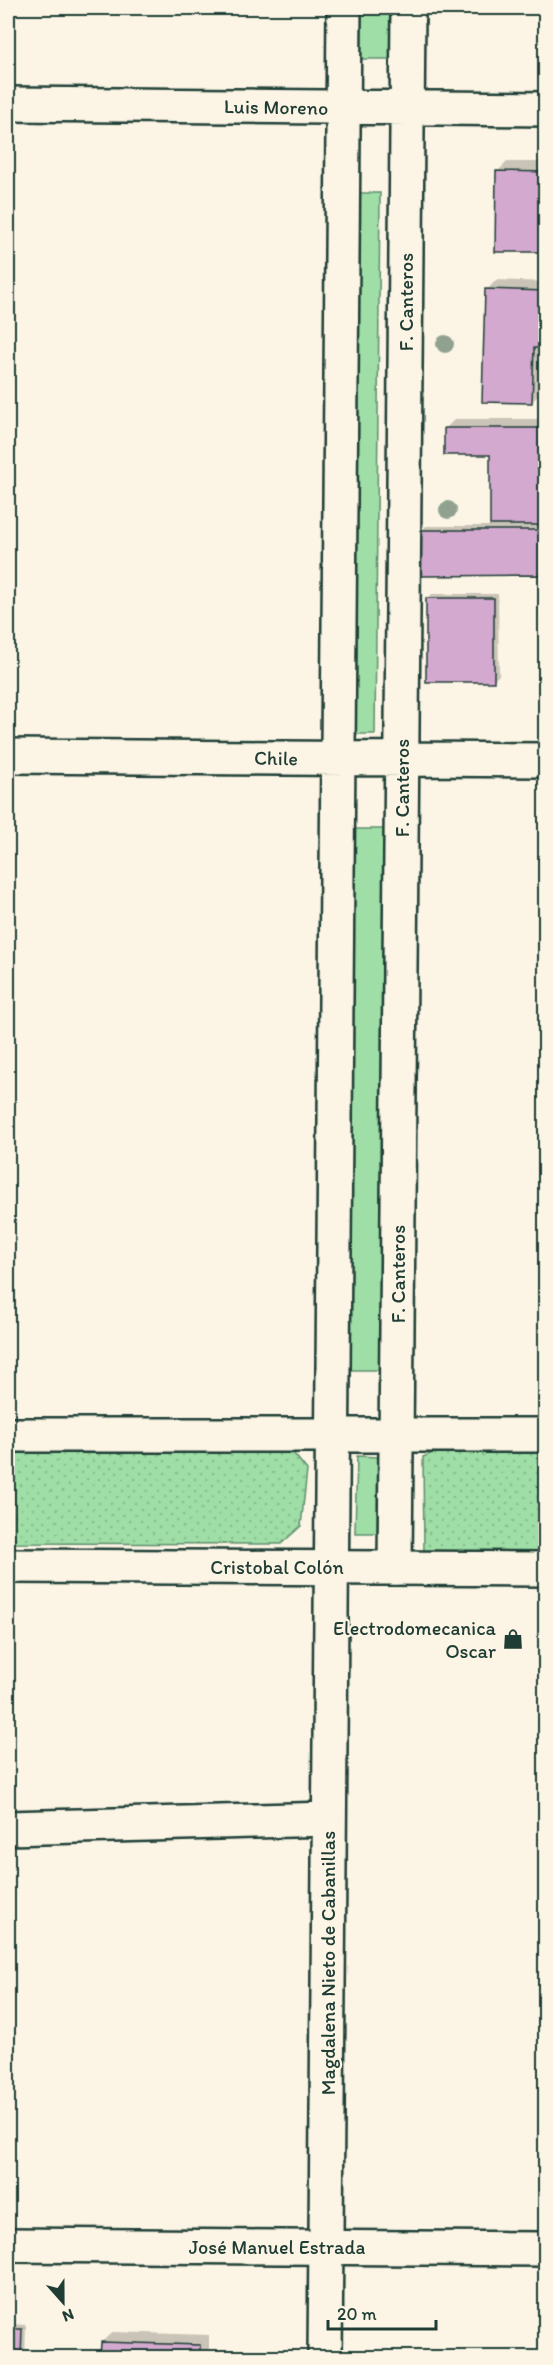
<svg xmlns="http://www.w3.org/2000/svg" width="553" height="2365" font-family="Itim,sans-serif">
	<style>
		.grass { fill: #9fdea6; stroke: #5f8e6d; stroke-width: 1.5 }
		.park { fill: url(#park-dots); stroke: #5f8e6d; stroke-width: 1.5 }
		.shadow { fill: #0003 }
		.building { fill: #d3a9cf; stroke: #1f3d34; stroke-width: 1.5 }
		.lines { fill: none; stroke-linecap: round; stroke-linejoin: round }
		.minor-casing { stroke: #1f3d34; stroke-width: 38 }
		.secondary-casing { stroke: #1f3d34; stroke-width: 38 }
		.minor { stroke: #fcf5e5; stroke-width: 33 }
		.secondary { stroke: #fcf5e5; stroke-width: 33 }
		.tree { fill: #91a190 }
		.labels { text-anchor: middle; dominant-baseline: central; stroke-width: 4.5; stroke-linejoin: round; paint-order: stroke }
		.street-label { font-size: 20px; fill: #1f3d34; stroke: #fcf5e5 }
		.poi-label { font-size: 20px; fill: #1f3d34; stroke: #fcf5e5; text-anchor: end }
	</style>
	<defs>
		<pattern id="park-dots" width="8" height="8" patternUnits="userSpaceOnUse" patternTransform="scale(1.5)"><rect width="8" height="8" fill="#9fdea6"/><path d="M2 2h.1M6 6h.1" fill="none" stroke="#88bf90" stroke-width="1.8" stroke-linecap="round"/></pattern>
	</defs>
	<rect width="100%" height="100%" fill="#fcf5e5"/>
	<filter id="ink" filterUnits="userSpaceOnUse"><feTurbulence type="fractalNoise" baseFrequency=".0167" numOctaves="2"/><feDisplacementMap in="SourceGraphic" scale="12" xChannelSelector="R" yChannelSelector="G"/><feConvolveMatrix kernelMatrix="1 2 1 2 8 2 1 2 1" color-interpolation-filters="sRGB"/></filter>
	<g filter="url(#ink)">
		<path class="grass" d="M359 8H394V59H359Z
			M349 193H380L375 734H345Z
			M355 829H385L381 1370H350Z
			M357 1456 378 1457 377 1533H355Z"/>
		<path class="park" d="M449 1446 545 1447V1552L424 1553 423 1457Z
			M8 1447 290 1449 307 1470 301 1526 281 1544 8 1543Z"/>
		<path class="shadow" d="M507 162H546V251L497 172Z
			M496 280 546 282V347H543L541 392 532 402 487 290Z
			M455 419H546V611L541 574 421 531 426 526H492V454L445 429Z
			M432 594H498L499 675 494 680 427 599Z
			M8 2324 26 2325 25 2358H8Z
			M112 2332 209 2335V2358H102V2342Z"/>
		<path class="building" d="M496 171 546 172V252H495Z
			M485 289 546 291V348H534L532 403 482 402Z
			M444 428H546V525H490V455H444Z
			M419 530H546V612L540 613V575L419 576Z
			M426 598H494V682H426Z
			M8 2329H22L21 2358H8Z
			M101 2342 200 2345V2358H100Z"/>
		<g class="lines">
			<g class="minor-casing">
				<path id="minor" d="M8 104 546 109
					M8 756 546 760
					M395 1568 408 8
					M8 1828 329 1819
					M8 2245 546 2249
					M325 2358 344 8"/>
			</g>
			<g class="secondary-casing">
				<path id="secondary" d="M8 1435H546
					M8 1566 546 1569"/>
			</g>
			<use href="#minor" class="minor"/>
			<use href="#secondary" class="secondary"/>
		</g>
		<g class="tree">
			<circle cx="445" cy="344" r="9"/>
			<circle cx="448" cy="510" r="9"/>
		</g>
	</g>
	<defs>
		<g id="shop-bare" transform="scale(1.62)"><path d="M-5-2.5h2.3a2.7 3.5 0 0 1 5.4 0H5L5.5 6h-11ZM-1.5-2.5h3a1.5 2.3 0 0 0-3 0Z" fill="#1f3d34" stroke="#fcf5e5" stroke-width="2.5" paint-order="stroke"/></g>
	</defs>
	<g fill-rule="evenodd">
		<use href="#shop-bare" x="513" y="1639"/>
	</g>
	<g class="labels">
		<g class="street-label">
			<text transform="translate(276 107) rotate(1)">Luis Moreno</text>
			<text transform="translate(406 302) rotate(-90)">F. Canteros</text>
			<text transform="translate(276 758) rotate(1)">Chile</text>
			<text transform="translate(402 788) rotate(-90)">F. Canteros</text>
			<text transform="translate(398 1274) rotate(-90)">F. Canteros</text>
			<text x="277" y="1567">Cristobal Colón</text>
			<text transform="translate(328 1963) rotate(-90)">Magdalena Nieto de Cabanillas</text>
			<text x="277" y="2247">José Manuel Estrada</text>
		</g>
		<g class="poi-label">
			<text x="496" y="1628">Electrodomecanica<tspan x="496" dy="23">Oscar</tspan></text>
		</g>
	</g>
	<rect width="553" height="2365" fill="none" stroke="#fcf5e5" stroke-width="30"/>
	<rect x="15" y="15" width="523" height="2335" fill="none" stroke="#1f3d34" stroke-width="2" filter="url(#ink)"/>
	<g transform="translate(63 2302) rotate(159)" stroke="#fcf5e5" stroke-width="4.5" paint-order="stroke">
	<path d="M0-4.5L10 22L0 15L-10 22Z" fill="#1f3d34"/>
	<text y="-9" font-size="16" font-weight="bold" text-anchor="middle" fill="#1f3d34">N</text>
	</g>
	<path d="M328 2320v9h108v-9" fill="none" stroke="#1f3d34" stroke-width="3"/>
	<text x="337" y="2320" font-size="18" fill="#1f3d34" stroke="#fcf5e5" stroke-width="4.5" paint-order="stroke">20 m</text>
</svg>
